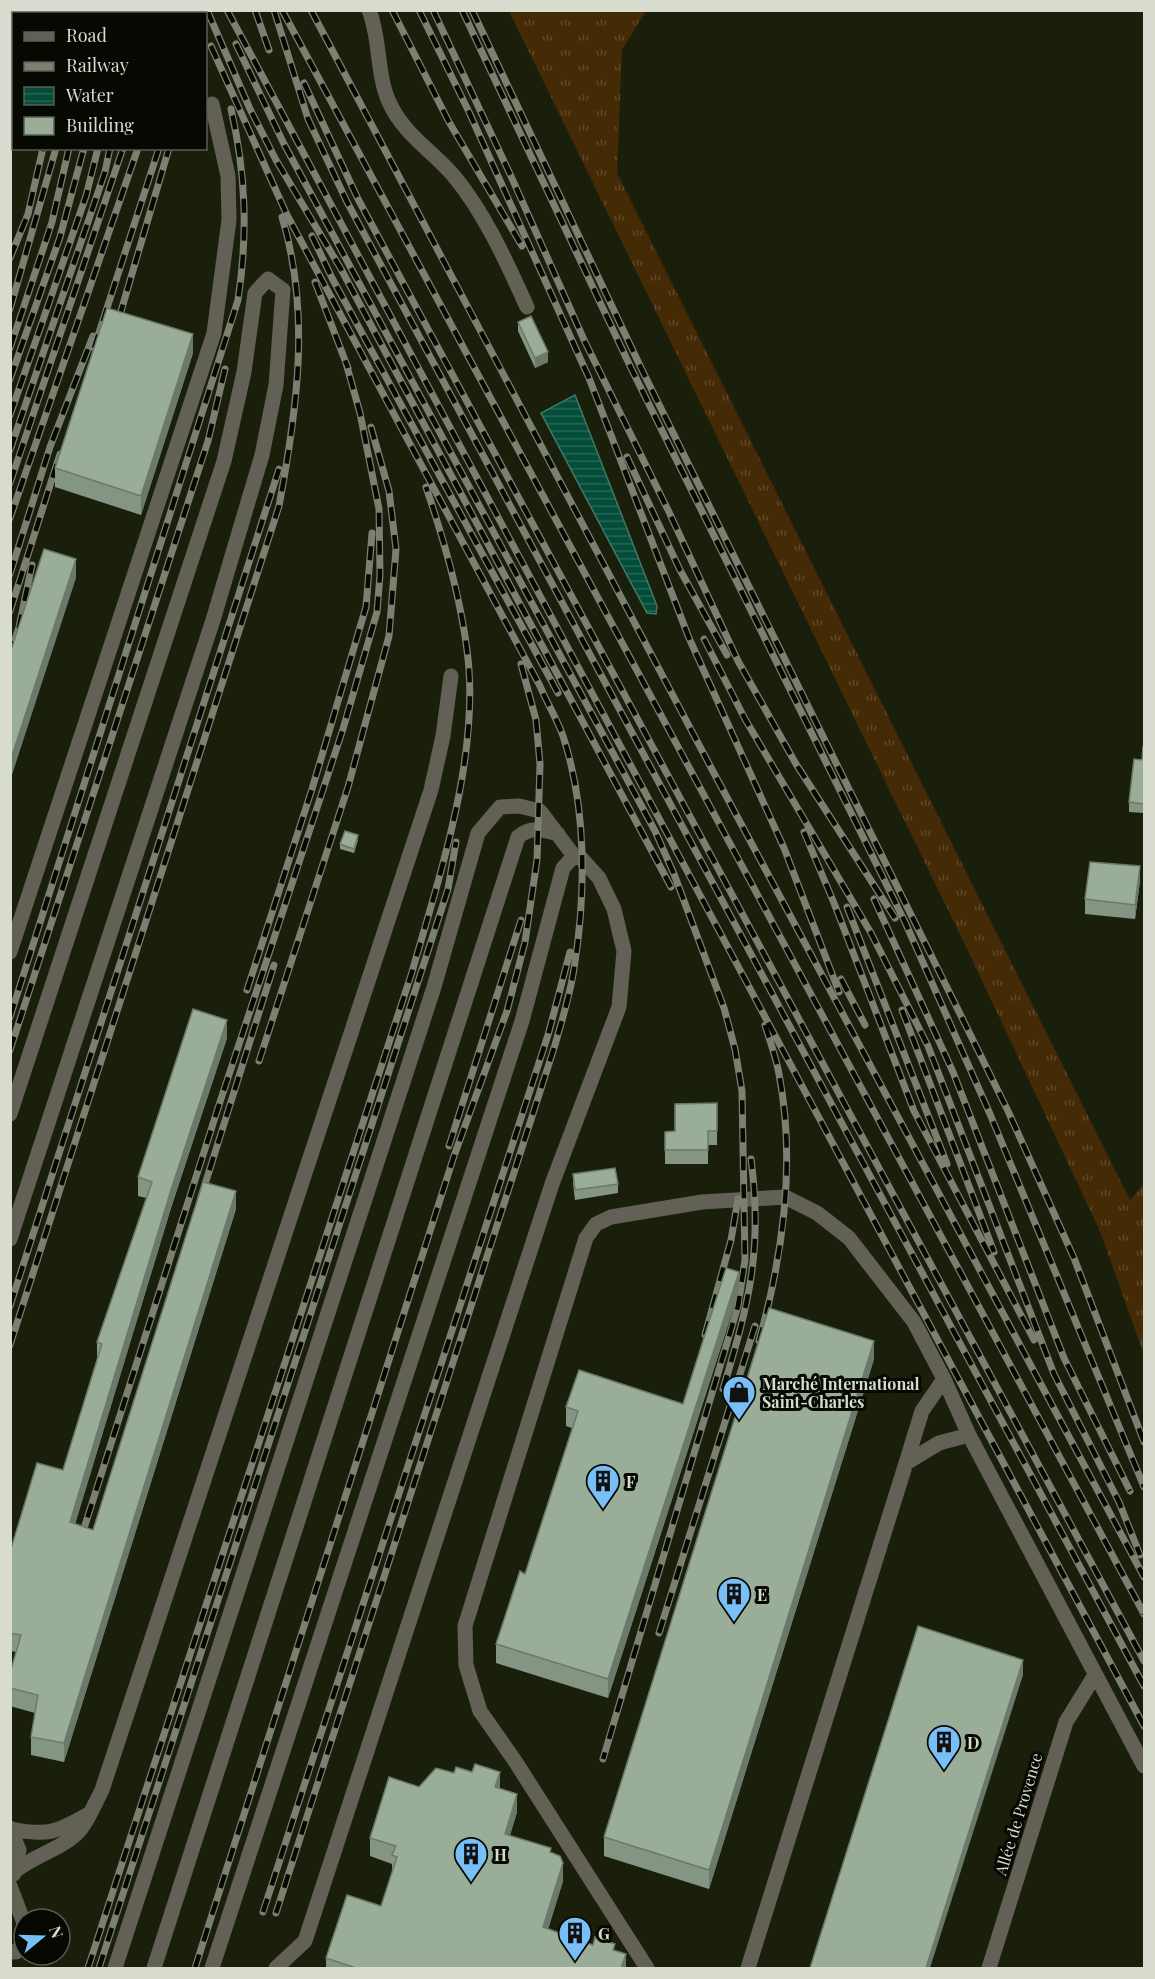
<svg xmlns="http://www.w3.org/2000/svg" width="1155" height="1979" font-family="'Playfair Display',serif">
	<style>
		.grass { fill: url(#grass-tufts) }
		.water { fill: url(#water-rules); stroke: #437867; stroke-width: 1.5 }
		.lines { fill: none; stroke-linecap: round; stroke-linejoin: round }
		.minor { stroke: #636056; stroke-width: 15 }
		.rail-casing { stroke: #7c8070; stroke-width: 7 }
		.rail { stroke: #060802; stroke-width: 4.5; stroke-dasharray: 14; stroke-linecap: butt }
		.wall { fill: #849584 }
		.shaded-wall { fill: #6b796b }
		.building { fill: #99ad99; stroke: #6b796b; stroke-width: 1.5 }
		.labels { text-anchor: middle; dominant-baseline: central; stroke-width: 6; stroke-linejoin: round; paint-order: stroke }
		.poi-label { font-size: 16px; font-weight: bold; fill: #d8dccf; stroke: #060802; text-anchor: start }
		.street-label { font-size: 16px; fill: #d8dccf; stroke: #060802 }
	</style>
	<defs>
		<pattern id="grass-tufts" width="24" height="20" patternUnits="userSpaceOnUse" patternTransform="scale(1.5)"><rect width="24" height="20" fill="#452b05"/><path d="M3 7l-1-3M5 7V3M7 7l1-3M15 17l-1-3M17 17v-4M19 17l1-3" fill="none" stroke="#5f4928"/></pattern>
		<pattern id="water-rules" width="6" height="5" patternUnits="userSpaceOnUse" patternTransform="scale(1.5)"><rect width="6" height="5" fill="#034d3a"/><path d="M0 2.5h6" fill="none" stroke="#276655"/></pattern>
	</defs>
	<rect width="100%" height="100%" fill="#1a1f0b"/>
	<path class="grass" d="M509 11H646L622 50 617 173 1130 1200 1144 1184V1355L1100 1231 970 955Z"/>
	<path class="water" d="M575 395 657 606 656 614 647 613 541 413Z"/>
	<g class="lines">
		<path class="minor" d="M12 10 14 19
			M369 10C381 40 376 75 390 104 404 134 432 151 453 175 485 213 507 263 527 307
			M10 141 14 108
			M10 952 214 333 229 220 228 176 212 104
			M10 1114 224 461 244 372 255 293 268 279 283 290 276 385 262 455 213 620 10 1239
			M944 1379 922 1411 906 1463 939 1443 969 1435
			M10 1828 19 1850 14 1874
			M11 1829C47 1836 55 1833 87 1815
			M14 1872C34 1855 61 1850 79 1831 87 1823 96 1801 102 1790L431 790 443 736 451 676
			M10 1886 24 1923
			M10 1952H16L24 1943
			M115 1968 434 987 478 833 500 807 519 806 540 811 574 856
			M154 1968 518 837C531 826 543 830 558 834
			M212 1968 522 1021 563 868 574 856 581 858 599 878 614 909 624 951 619 1007 552 1184 305 1941 276 1968
			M647 1968 515 1761 480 1711 466 1665 465 1626 586 1238 596 1224 611 1217 702 1202 785 1197 817 1213 849 1238 914 1322 944 1379 969 1435 1144 1766
			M748 1968 906 1463
			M989 1968 1066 1722 1095 1675"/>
		<g class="rail-casing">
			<path id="rail" d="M141 10V14
				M151 10V14
				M178 10V14
				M207 10 250 109 276 160 341 269 671 887
				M227 10 1144 1726
				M255 10 269 50
				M274 10 308 119 347 202 1144 1686
				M282 10 1144 1614
				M311 10 716 777 1144 1577
				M392 10 449 122 522 246
				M419 10 469 112 589 378 689 638 784 848 839 992
				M433 10 510 174 585 342 669 512 738 661 796 764 895 918
				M462 10 631 368 905 922 990 1114 1144 1487
				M472 10 643 372 1008 1111 1074 1258 1144 1442
				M78 14V10
				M92 14V10
				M105 14V10
				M116 14V10
				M128 14V10
				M236 44 284 144 655 831 674 874 724 1008 735 1049 742 1091 745 1260 738 1306 603 1759
				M211 46 287 215 540 686C547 703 557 719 563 736 587 809 586 894 574 969 570 995 562 1020 555 1045L276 1913
				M304 83 358 199 1144 1661
				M312 236 332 278 558 693
				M10 258 28 214 43 148
				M315 282 348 368
				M10 309 56 148
				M119 318 169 148
				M10 348 52 222 69 148
				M94 348 159 148
				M10 379 60 237 84 148
				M10 415 86 196 98 148
				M10 450 105 172 110 148
				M627 457 680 570 727 655
				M10 483 123 148
				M10 518 138 148
				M10 574 50 447 93 336
				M10 611 60 454
				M704 639 745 719 871 933 928 1046 1054 1374 1119 1502 1140 1555
				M10 655 19 627 32 565
				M804 832 834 903 914 1111 1034 1340
				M874 899 953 1072 1064 1358 1130 1491
				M847 907 947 1164
				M841 979 865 1025
				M247 990 312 789 366 607 372 533
				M902 1010 994 1252
				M10 1017 238 300C248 234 246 174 231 109
				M10 1050 208 441 225 369
				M259 1061 348 787 389 636 396 549 389 491 371 427
				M449 1146 521 920
				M201 1197 274 965
				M10 1306 279 469
				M705 1335 731 1240 738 1199
				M759 1341C783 1255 796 1162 779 1074 776 1057 770 1041 765 1025
				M10 1345 279 506C297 410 311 313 282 217
				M723 1389C749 1303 763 1250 751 1159
				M79 1544 218 1108 343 729 377 612 380 575 379 509 360 413 346 363
				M659 1633 755 1326
				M263 1912 548 1035 570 952
				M88 1968 412 972C440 874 481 753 467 650 460 595 444 540 426 487
				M99 1968 448 889 456 842
				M195 1968 454 1156 507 1011 525 942 537 860 540 764 536 720 521 664"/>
		</g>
		<use href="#rail" class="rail"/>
	</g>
	<path class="wall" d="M518 322 548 362 535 368 518 331Z
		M193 353 141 515 55 487V468Z
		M1144 748V813L1129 812V802L1142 760Z
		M358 840 354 853 340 849V844Z
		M1140 881 1135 919 1085 914V899Z
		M227 1038 171 1208 75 1524 93 1530 236 1209 64 1762 31 1755V1737L35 1713 10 1706V1673L16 1652 10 1651V1552L63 1470 97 1359V1342L146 1198 138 1196V1177Z
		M717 1103V1145H708V1164H665V1132L675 1131Z
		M573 1174 618 1184V1193L575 1200 573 1184Z
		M739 1291 608 1698 496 1663V1644L525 1574 572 1428 566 1426V1407L683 1404Z
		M874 1359 709 1889 604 1856V1837Z
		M419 1787 500 1788 517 1812 510 1835 551 1853 563 1881 548 1929 593 1945 615 1951 626 1968H326V1958L381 1906 392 1872V1864L370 1856V1838Z"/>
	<path class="shaded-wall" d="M193 334V353L141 515V496Z
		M548 352V362L535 368V358Z
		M76 559V578L10 781V762Z
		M358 835V840L354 853V849Z
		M1140 866V881L1135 919V905Z
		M227 1020V1038L171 1208 70 1541V1522L171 1190Z
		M236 1191V1209L64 1762V1743Z
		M739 1272V1291L608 1698V1679Z
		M874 1341V1359L709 1889V1870Z
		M1023 1660V1675L930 1968H926Z
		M500 1772V1791L495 1787Z
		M517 1794V1812L505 1852V1834Z
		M563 1863V1881L543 1946V1927Z
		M626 1954V1968H621Z"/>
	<path class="building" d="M107 308 193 334 141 496 55 468Z
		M531 316 548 352 535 358 518 322Z
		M44 549 76 559 10 762V653Z
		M1143 747 1144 748V804L1129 802 1134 759 1142 760Z
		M345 831 358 835 354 849 340 844Z
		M1090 862 1140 866 1135 905 1085 899Z
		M193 1009 227 1020 171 1190 70 1522 93 1530 203 1182 236 1191 64 1743 31 1737 38 1695 10 1688V1673L21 1635 10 1633V1552L37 1463 63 1470 102 1344 97 1342 152 1182 138 1177Z
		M717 1103V1131H708V1150H665V1132L675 1131V1104Z
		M615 1168 618 1184 575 1190 573 1174Z
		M726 1268 739 1272 608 1679 496 1644 520 1571 525 1574 578 1411 566 1407 579 1370 683 1404Z
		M769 1308 874 1341 709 1870 604 1837Z
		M918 1626 1023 1660 926 1968H810Z
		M475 1764 500 1772 495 1787 517 1794 505 1834 551 1848 550 1852 560 1856 563 1863 543 1927 593 1945 595 1937 615 1944 613 1950 626 1954 621 1968H356L326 1958 347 1895 381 1906 397 1857 392 1855 396 1846 370 1838 389 1777 419 1787 436 1768 454 1773 456 1767 472 1772Z"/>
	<defs>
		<g id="shop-pin" transform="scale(1.725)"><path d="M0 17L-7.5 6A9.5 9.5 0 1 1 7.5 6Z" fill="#78bff7" stroke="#060802"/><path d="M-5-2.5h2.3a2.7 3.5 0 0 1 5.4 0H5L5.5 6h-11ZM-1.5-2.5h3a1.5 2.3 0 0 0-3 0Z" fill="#111"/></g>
		<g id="building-pin" transform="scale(1.725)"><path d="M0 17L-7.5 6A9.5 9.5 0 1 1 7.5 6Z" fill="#78bff7" stroke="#060802"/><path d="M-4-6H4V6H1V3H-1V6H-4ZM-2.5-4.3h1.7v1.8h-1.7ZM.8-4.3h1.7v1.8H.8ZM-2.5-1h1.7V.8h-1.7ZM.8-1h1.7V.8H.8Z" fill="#111"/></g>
	</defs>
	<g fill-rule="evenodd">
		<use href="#shop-pin" x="739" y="1392"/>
		<use href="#building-pin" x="603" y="1481"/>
		<use href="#building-pin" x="734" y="1594"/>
		<use href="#building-pin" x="944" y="1742"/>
		<use href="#building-pin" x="471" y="1854"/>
		<use href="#building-pin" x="575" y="1933"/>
	</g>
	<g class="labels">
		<g class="poi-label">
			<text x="762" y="1383">Marché International<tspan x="762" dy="18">Saint-Charles</tspan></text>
			<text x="626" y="1481">F</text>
			<text x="757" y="1594">E</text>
			<text x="967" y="1742">D</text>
			<text x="494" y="1854">H</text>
			<text x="598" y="1933">G</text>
		</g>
		<g class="street-label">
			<text transform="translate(1018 1814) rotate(-73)">Allée de Provence</text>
		</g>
	</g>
	<rect width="1155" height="1979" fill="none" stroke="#d8dccf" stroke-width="24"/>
	<rect x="12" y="12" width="195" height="138" fill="#060802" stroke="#5a5d54" stroke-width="1.5"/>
	<rect x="24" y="32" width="30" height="9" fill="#636056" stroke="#5a5d54" stroke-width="1.5"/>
	<text x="66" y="42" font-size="18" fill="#d8dccf">Road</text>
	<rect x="24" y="62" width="30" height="9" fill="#7c8070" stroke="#5a5d54" stroke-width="1.5"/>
	<text x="66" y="72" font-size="18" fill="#d8dccf">Railway</text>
	<rect x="24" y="87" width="30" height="18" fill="url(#water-rules)" stroke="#5a5d54" stroke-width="1.5"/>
	<text x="66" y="102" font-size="18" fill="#d8dccf">Water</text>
	<rect x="24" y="117" width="30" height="18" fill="#99ad99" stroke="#5a5d54" stroke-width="1.5"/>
	<text x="66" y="132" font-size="18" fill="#d8dccf">Building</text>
	<g transform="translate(42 1937) rotate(71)"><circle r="28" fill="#060802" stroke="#5a5d54" stroke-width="1.5"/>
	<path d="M0-4.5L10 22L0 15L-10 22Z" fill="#78bff7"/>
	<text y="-9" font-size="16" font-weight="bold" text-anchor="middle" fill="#d8dccf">N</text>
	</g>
</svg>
